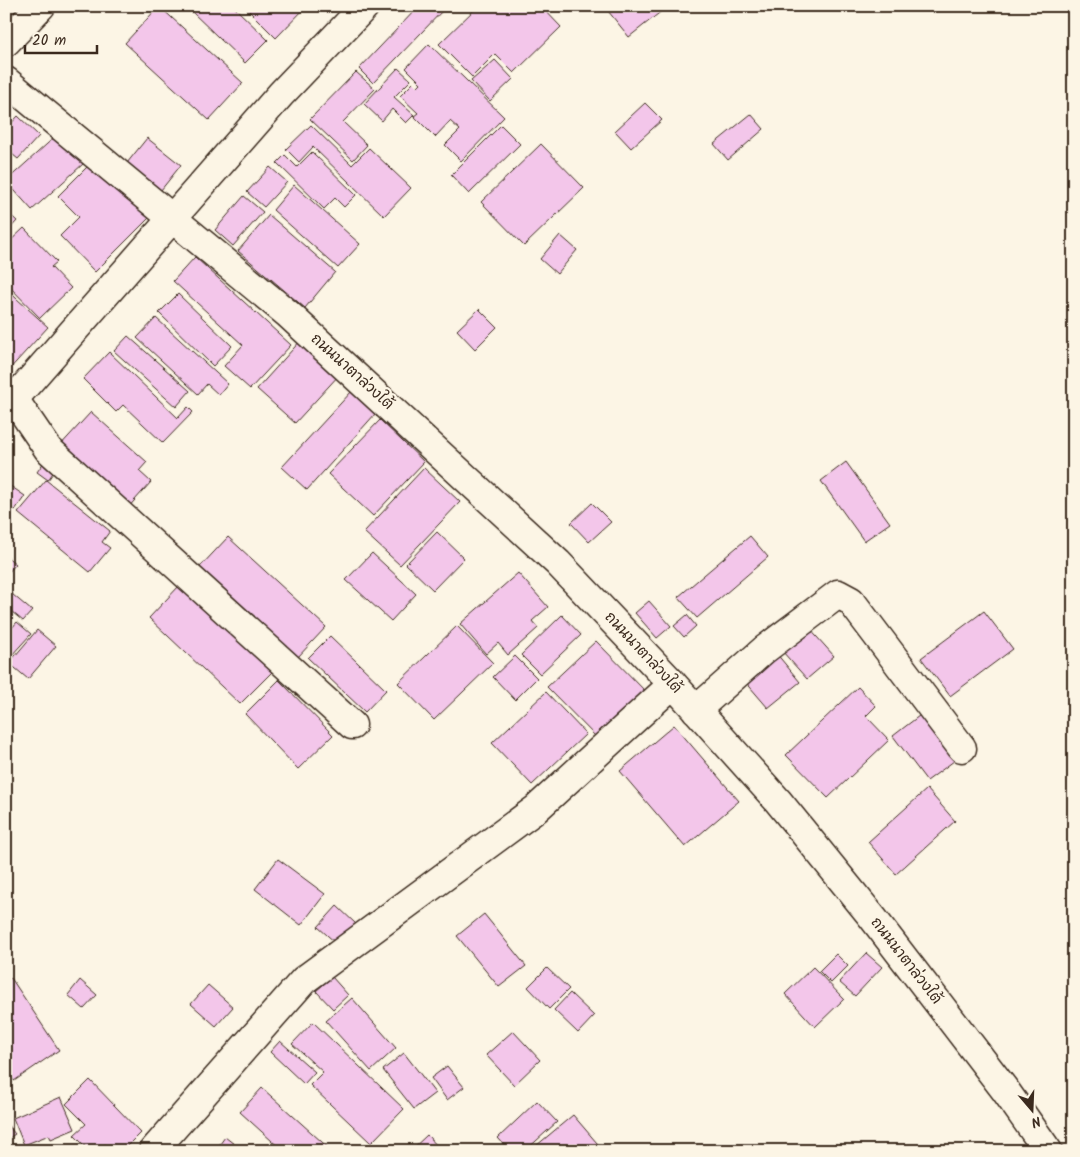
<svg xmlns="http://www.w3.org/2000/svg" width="1080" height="1157" font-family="Kalam,'Playpen Sans Thai',sans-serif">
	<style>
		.building { fill: #f3c6ea; stroke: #3b2a1e }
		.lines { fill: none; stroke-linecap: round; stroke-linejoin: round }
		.minor-casing { stroke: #3b2a1e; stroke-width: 31 }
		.major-casing { stroke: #3b2a1e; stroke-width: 31 }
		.minor { stroke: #fcf5e5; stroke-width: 28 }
		.major { stroke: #fcf5e5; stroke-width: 28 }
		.labels { text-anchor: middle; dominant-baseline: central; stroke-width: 4.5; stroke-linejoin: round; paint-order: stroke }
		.street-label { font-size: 15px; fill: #3b2a1e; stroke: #fcf5e5 }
	</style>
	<rect width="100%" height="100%" fill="#fcf5e5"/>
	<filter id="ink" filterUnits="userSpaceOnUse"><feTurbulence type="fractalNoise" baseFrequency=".02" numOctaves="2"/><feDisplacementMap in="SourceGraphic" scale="10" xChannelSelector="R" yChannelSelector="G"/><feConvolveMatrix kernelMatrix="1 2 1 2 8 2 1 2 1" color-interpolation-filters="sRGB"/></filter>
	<g filter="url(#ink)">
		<path class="building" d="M159 6 243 83 209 120 125 43Z
			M196 6H233L268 40 245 63 191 11Z
			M244 6H307L276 38Z
			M419 6H443L445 8 373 83 359 69Z
			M478 6H541L561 27 514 73 495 54 472 77 439 44Z
			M604 6H668L629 37Z
			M429 44 504 117 461 161 445 145 460 130 450 121 435 137 414 116 418 113 400 96 413 83 417 87 421 83 406 68Z
			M495 60 513 79 490 101 471 81Z
			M398 68 411 80 394 97 414 115 406 123 392 109 382 121 364 104Z
			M356 72 375 89 343 122 367 145 353 160 310 119Z
			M645 103 662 120 631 148 615 131Z
			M751 114 764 129 728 160 714 144Z
			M18 116 39 136 18 159 6 149V129Z
			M311 125 352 165 369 148 411 188 384 216 313 147 299 162 286 149Z
			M501 125 520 144 469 194 451 175Z
			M57 135 83 164 32 210 6 181Z
			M147 138 181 165 161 190 127 163Z
			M541 144 584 188 524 246 481 202Z
			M312 152 356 195 344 207 335 198 324 209 277 163 285 155 297 167Z
			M93 161 149 218 95 272 60 236 79 217 58 196Z
			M270 167 287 182 264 207 247 192Z
			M294 185 360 244 338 268 273 210Z
			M244 196 263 212 233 246 215 230Z
			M6 211 17 221 6 233Z
			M269 215 335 272 305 308 238 251Z
			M24 228 57 262 51 267 71 288 40 318 6 283V245Z
			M560 235 577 250 557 274 540 259Z
			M195 257 291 345 250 389 224 366 243 345 173 281Z
			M6 289 48 327 6 373Z
			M178 294 232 346 213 366 159 313Z
			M479 309 497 327 475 349 457 330Z
			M156 318 228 384 219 395 207 384 198 394 137 338Z
			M128 336 190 391 176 407 114 351Z
			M302 339 340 374 295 423 257 389Z
			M109 352 178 418 188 407 193 412 163 443 123 405 116 412 83 379Z
			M352 391 376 413 307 490 282 467Z
			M91 412 147 462 139 471 151 482 126 510 57 449Z
			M380 420 424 462 373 516 328 474Z
			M44 462 55 470 48 480 37 472Z
			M846 462 890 523 864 541 821 481Z
			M424 468 460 502 400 565 364 532Z
			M46 480 110 531 102 542 110 548 90 572 18 513Z
			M6 483 25 496 15 510 6 505Z
			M592 503 611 522 589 542 571 523Z
			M437 532 464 558 433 590 406 564Z
			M750 536 768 557 697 618 678 597Z
			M228 537 326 627 297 658 199 568Z
			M372 553 416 594 391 621 346 580Z
			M6 556 16 564 6 575Z
			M518 573 548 607 532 621 538 628 508 655 498 643 486 654 460 624Z
			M180 585 272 672 240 704 149 618Z
			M6 589 32 611 23 621 6 607Z
			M649 601 671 626 657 638 635 613Z
			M984 611 1013 649 950 696 921 658Z
			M562 615 581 635 540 674 521 655Z
			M687 615 696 626 684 637 674 626Z
			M17 622 31 634 10 657 6 655V635Z
			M457 626 493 663 434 720 398 683Z
			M808 627 834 656 807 679 782 651Z
			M37 630 56 646 28 679 9 663Z
			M330 636 386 690 365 712 308 658Z
			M596 641 650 696 601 742 547 687Z
			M776 653 800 682 768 708 744 680Z
			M515 656 537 678 515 700 493 677Z
			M279 680 333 735 298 769 245 714Z
			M858 687 876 706 866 716 889 740 828 798 786 755Z
			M546 692 586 734 532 785 492 743Z
			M928 709 962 755 927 781 893 736Z
			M674 725 739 801 685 847 620 771Z
			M927 789 955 821 896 874 868 842Z
			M278 859 325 894 301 925 255 889Z
			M337 906 356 924 337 944 318 927Z
			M484 914 526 966 499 987 457 936Z
			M866 953 882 967 855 996 839 982Z
			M836 954 848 966 831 983 819 971Z
			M813 967 844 999 815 1027 785 994Z
			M547 968 569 989 549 1009 528 987Z
			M332 977 348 995 333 1009 316 991Z
			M11 978 59 1050 14 1081 6 1070V982Z
			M80 980 97 995 84 1009 68 995Z
			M208 985 233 1007 216 1026 191 1004Z
			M570 993 594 1016 578 1033 554 1010Z
			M352 998 396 1048 371 1071 326 1021Z
			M313 1022 404 1109 371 1143 310 1085 323 1072 292 1044Z
			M513 1031 540 1060 514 1085 486 1055Z
			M280 1041 315 1072 304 1084 270 1052Z
			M404 1053 435 1093 414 1109 383 1070Z
			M447 1066 464 1087 447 1100 431 1078Z
			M90 1080 141 1133 123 1151H112L105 1144 99 1151H90L74 1135 86 1124 66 1104Z
			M262 1088 332 1151H283L240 1112Z
			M61 1097 75 1129 51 1139 49 1135 24 1145 13 1118Z
			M537 1101 557 1122 525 1151H510L498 1138Z
			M573 1115 603 1150 530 1151Z
			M6 1123 15 1134 6 1140Z
			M427 1135 442 1151H410Z
			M225 1137 243 1151H215Z"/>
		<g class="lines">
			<g class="minor-casing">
				<path id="minor" d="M6 42 41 6
					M6 81 288 314 558 563 673 684 778 801 873 918 1005 1090 1048 1151
					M6 391 14 399 48 449 352 725
					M696 710 764 650 838 594 851 601 962 748
					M153 1151 304 980 536 809 673 684"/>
			</g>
			<g class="major-casing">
				<path id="major" d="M6 408 281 94 365 6"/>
			</g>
			<use href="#minor" class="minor"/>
			<use href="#major" class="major"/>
		</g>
	</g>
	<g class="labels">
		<g class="street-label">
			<text transform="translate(352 372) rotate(42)">ถนนนาตาล่วงใต้</text>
			<text transform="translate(643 653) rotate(47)">ถนนนาตาล่วงใต้</text>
			<text transform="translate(906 961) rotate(52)">ถนนนาตาล่วงใต้</text>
		</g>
	</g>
	<rect width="1080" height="1157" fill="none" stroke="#fcf5e5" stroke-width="25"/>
	<rect x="12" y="12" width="1055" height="1132" fill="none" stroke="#3b2a1e" stroke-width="2" filter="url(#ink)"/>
	<g transform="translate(1032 1110) rotate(161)" stroke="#fcf5e5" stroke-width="4" paint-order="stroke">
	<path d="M0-4L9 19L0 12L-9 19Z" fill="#3b2a1e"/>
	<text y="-8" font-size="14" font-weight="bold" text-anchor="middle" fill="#3b2a1e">N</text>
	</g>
	<path d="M25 45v8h72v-8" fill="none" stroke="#3b2a1e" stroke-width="2.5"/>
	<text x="32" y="45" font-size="15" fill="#3b2a1e" stroke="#fcf5e5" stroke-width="4" paint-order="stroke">20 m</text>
</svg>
